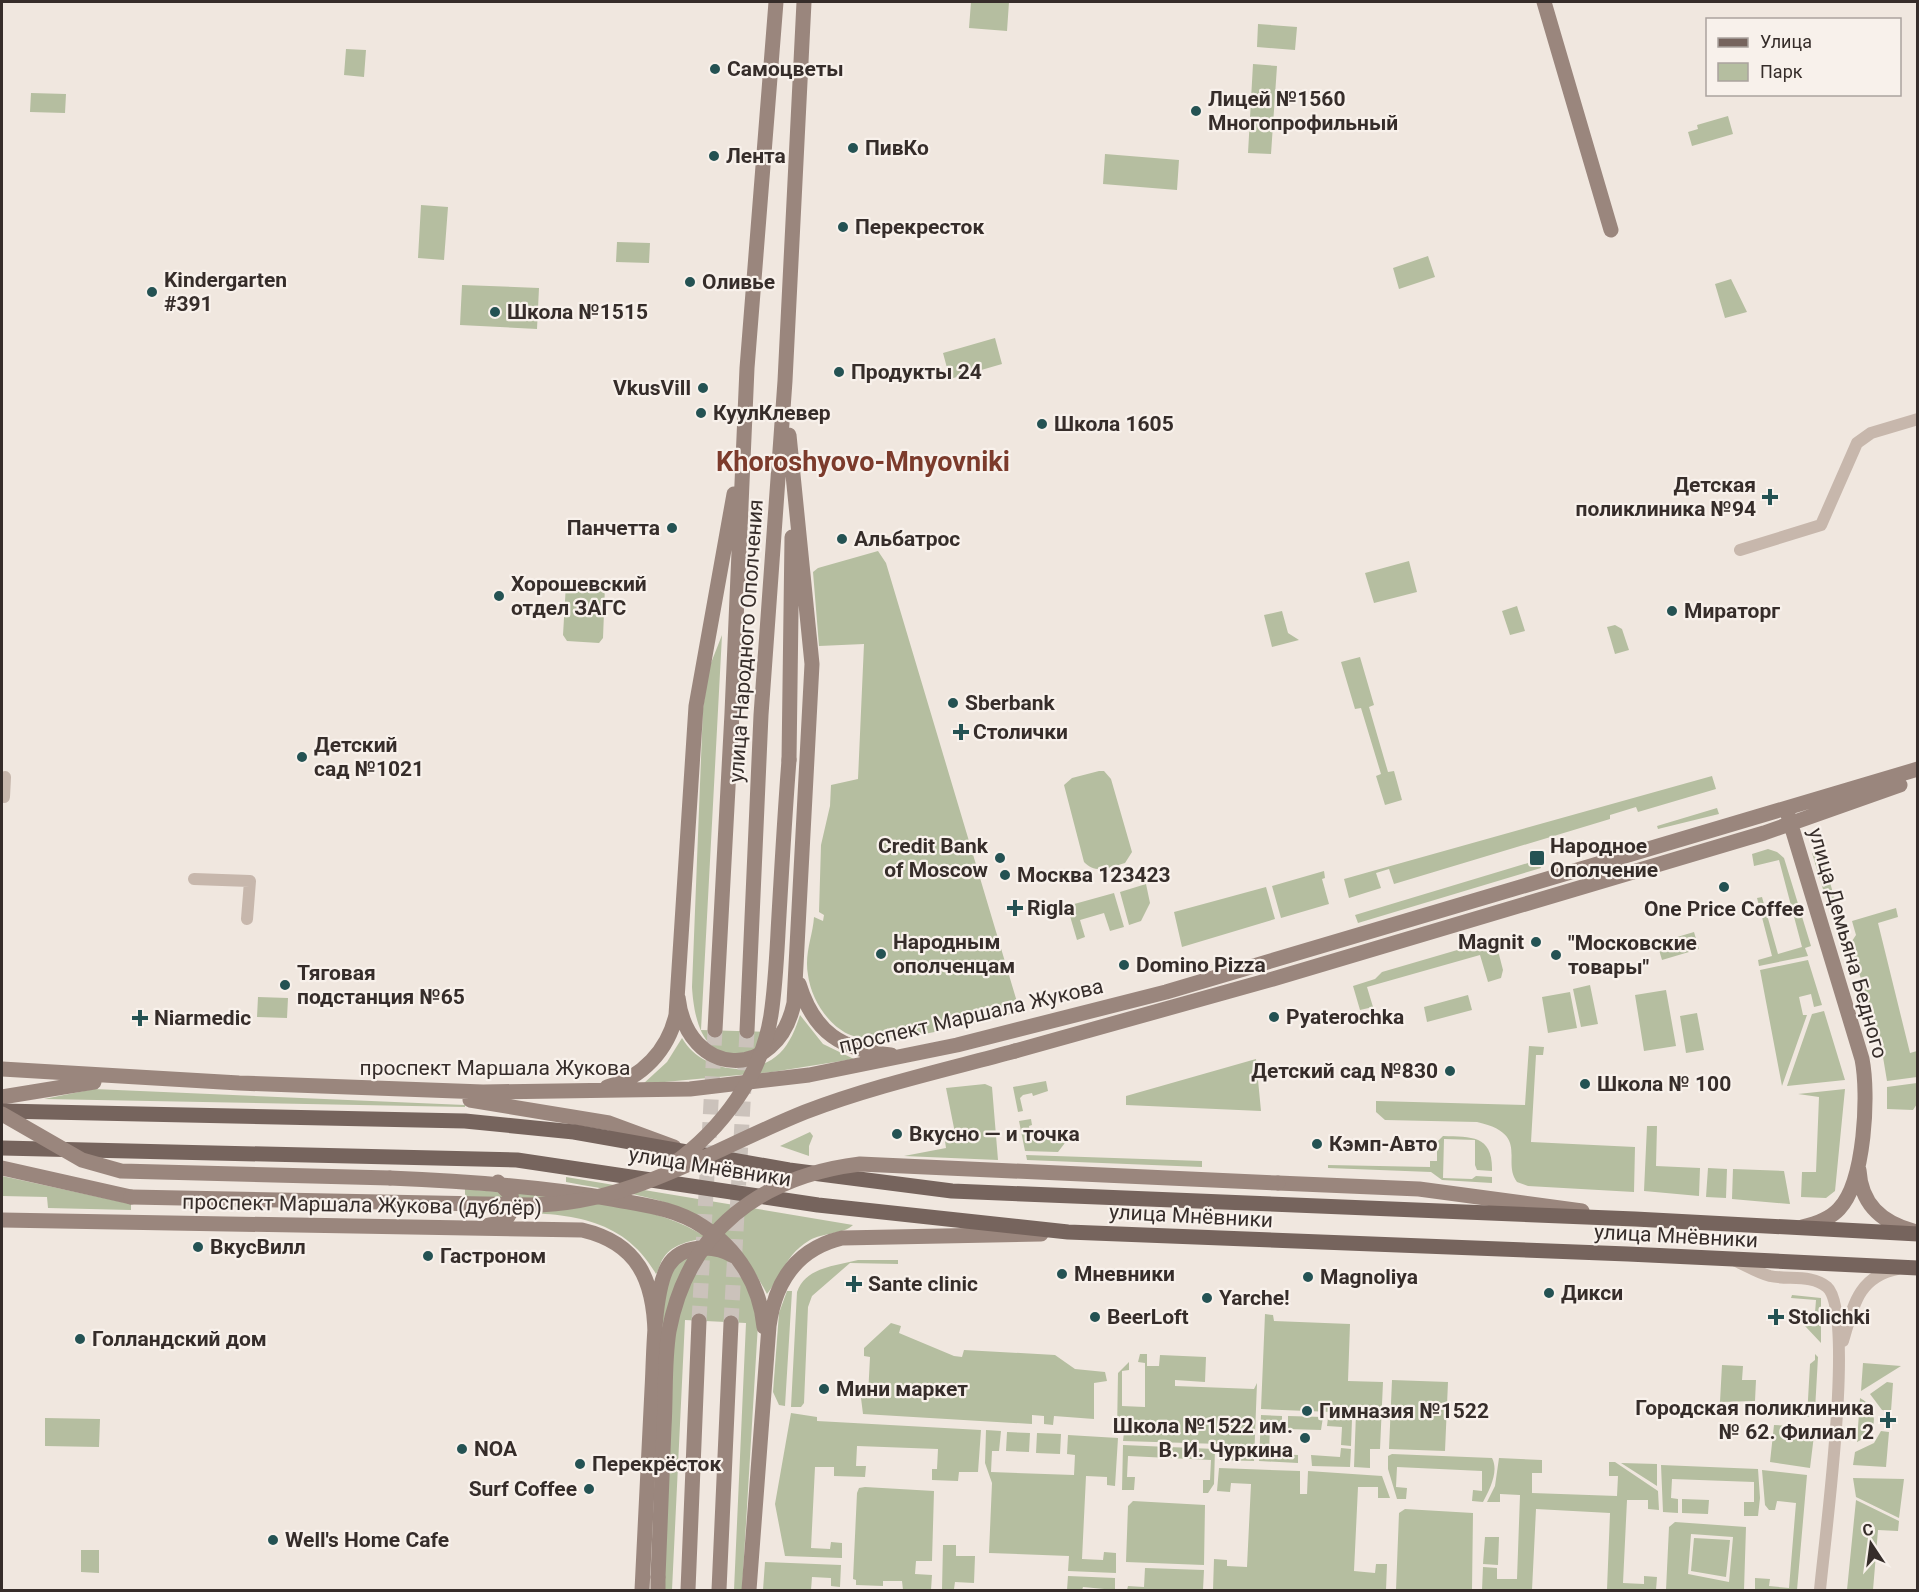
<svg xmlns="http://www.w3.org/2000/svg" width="1919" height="1592" font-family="Roboto,sans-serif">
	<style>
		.green { fill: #b5bea0; fill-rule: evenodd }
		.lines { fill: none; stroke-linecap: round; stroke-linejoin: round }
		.secondary-tunnel { stroke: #cbc2bb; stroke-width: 15; stroke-dasharray: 15 8; stroke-linecap: butt }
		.street { stroke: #c7b7ac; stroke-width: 12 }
		.secondary { stroke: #9a867d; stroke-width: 15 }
		.primary { stroke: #76645d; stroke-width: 15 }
		.secondary-bridge { stroke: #9a867d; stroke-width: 15 }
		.poi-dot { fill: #245253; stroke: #f8f1eb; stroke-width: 2 }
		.labels { text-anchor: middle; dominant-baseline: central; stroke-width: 4.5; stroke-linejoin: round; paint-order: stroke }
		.poi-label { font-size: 21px; font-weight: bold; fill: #362d2a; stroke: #f8f1eb; text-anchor: start }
		.street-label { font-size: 21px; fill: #362d2a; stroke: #f8f1eb }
		.district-label { font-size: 27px; font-weight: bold; fill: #7c3b2c; stroke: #f8f1eb }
	</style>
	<rect width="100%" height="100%" fill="#f0e7df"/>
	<path class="green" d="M971 2H1009L1007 31 969 28Z
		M1258 24 1297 27 1295 50 1257 47Z
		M346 49 366 50 364 77 344 75Z
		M1253 64 1277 66 1271 154 1248 153Z
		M31 93 66 94 65 113 30 112Z
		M1728 116 1733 134 1692 146 1688 132 1698 129 1697 125Z
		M1105 154 1179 160 1177 190 1103 184Z
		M421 205 448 207 444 260 418 258Z
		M617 242 650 243 649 263 616 262Z
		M1428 256 1435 277 1399 289 1393 268Z
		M1731 279 1747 312 1725 318 1715 284Z
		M462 285 539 288 537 329 460 325Z
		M995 338 1002 364 950 379 943 353Z
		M878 551 886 563 1020 1012C980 1021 885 1050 848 1034 827 1024 811 998 808 975 804 954 813 935 814 917L823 921 824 915 819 912 821 845 830 806 831 785 858 779 864 644 819 646 813 572 818 568Z
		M1409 561 1417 592 1374 603 1365 573Z
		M571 579 600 580 605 586 603 638 599 643 567 641 563 635 566 584Z
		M1517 606 1525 631 1510 635 1502 611Z
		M1282 611 1288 633 1299 640 1272 647 1264 615Z
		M1615 625 1622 629 1629 650 1615 654 1607 627Z
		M722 635 701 1030 772 1032 761 1048 732 1056C726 1053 716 1050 711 1045 697 1033 693 1005 692 987L703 708 709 668Z
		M1360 657 1374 705 1369 707 1388 772 1394 771 1402 800 1385 805 1376 776 1381 774 1361 708 1355 709 1341 662Z
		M1099 771H1104L1111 779 1132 852 1125 863C1110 867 1096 875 1084 862L1064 785 1072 778Z
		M1712 776 1716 789 1638 812 1636 807 1610 815V819L1394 884 1389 869 1376 873 1381 888 1349 898 1344 879Z
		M1717 808 1719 814 1658 829 1657 826Z
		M1768 849 1777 852 1784 858 1811 946 1805 948 1808 956 1759 966 1758 960 1772 956 1757 898 1762 897 1778 954 1802 947 1779 860 1754 866 1752 854Z
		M1817 852 1822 855 1838 910 1829 909 1812 853Z
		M1538 860 1541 868 1358 923 1355 915Z
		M1324 871 1325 878 1322 879 1329 904 1281 918 1272 886Z
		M1146 884 1150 903 1141 921 1129 925 1120 892Z
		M1266 887 1275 919 1182 947 1174 912Z
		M1114 893 1124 927 1110 931 1104 913 1080 920 1085 937 1077 940 1067 906Z
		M1896 908 1898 917 1878 923 1910 1053 1917 1051V1077L1887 1081 1880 1039 1850 944 1856 935 1852 921Z
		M1694 932 1699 949 1662 960 1657 943Z
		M1495 939 1503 970 1501 978 1488 982 1480 955 1367 987 1373 1007 1360 1010 1353 986 1375 979 1382 972Z
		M1808 960 1822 1005 1814 1007 1811 994 1799 997 1803 1015H1807L1782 1086 1760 970Z
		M1590 985 1598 1024 1581 1027 1573 989Z
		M1666 990 1676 1046 1644 1051 1635 995Z
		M1570 992 1577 1028 1548 1033 1542 997Z
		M1468 995 1472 1010 1427 1022 1424 1007Z
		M258 997 288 998 287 1018 257 1017Z
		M1824 1011 1845 1080 1787 1086 1812 1014Z
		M1697 1013 1704 1050 1686 1053 1680 1016Z
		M800 1015 823 1044 854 1059 772 1072 643 1084 667 1062 682 1038C701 1071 752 1080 780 1053 790 1043 796 1028 800 1015Z
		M1529 1046 1544 1047 1543 1055H1536L1531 1142 1635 1147 1634 1192 1528 1186 1517 1182C1501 1161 1531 1134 1477 1122L1385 1120 1376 1112V1101L1525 1105Z
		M1256 1059 1261 1111 1126 1105V1096Z
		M1046 1081 1048 1091 1033 1096 1032 1093 1023 1095 1020 1098 1023 1111 1018 1112 1013 1087Z
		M1917 1083V1104L1913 1110 1887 1109V1087Z
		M985 1084 992 1087 998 1160 904 1156 946 1148 945 1141 956 1138 946 1088Z
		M94 1089 465 1105V1107L44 1099Z
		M1845 1089 1835 1191 1826 1198 1801 1197 1802 1172H1816L1819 1097 1798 1094Z
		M1031 1119 1032 1125 1029 1126 1031 1139 1035 1141 1071 1135 1058 1152 1025 1151 1019 1121Z
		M1647 1126H1657L1656 1166 1700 1168 1699 1196 1644 1191Z
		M810 1132 813 1136 809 1146V1156L780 1146Z
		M1443 1136C1472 1137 1493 1135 1492 1171L1477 1170 1475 1165V1140L1444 1139 1443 1178 1472 1179 1476 1176 1492 1177V1183L1442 1180 1431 1172 1328 1168V1165L1430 1167V1161H1437V1142Z
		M1026 1155 1202 1161V1167L1027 1160Z
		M1708 1168 1727 1169 1726 1198 1706 1197Z
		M1733 1169 1784 1171 1790 1204 1732 1199Z
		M2 1176 131 1204V1210L48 1208 47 1197 2 1196Z
		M566 1177 853 1225C844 1234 822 1233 810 1240 785 1255 782 1275 767 1294 717 1199 661 1200 566 1182Z
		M465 1189C537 1196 647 1197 707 1238 692 1240 673 1244 664 1257 660 1262 659 1270 656 1274 615 1202 537 1215 465 1212Z
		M710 1252 732 1262 750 1291 758 1324 742 1590H734L746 1323 685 1320 672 1590H664L662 1334C664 1311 662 1274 682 1258 689 1254 702 1254 710 1252Z
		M858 1260H898V1264L850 1263 812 1296 808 1307 804 1403 801 1407H791L797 1292C806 1267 835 1266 858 1260Z
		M787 1291H792L785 1406 779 1405 773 1392 779 1313Z
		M1792 1295 1821 1298V1343L1805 1326H1814L1816 1300 1791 1298Z
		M1265 1314 1273 1315 1274 1321 1350 1324 1348 1381 1383 1382 1380 1449H1370V1468L1354 1467 1356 1413 1261 1409Z
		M891 1323 901 1326 899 1333 954 1356 962 1357 964 1350 1055 1355 1075 1369 1105 1372 1107 1381 1094 1383V1419L1054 1416 1053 1425 1044 1424V1416L1032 1415V1424L863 1414 861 1398 868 1396 870 1357 864 1356V1348Z
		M1140 1354H1147V1366H1159L1160 1355 1206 1357 1205 1382 1175 1380V1386L1254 1389 1257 1383 1254 1461 1220 1460V1444L1123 1441 1124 1432H1117L1118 1373 1129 1362V1370L1122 1371V1406L1145 1407V1363L1138 1362Z
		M1815 1354 1818 1357 1815 1410 1812 1416 1807 1417 1810 1364 1815 1360Z
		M1863 1363 1901 1366 1861 1391Z
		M1722 1365 1743 1366 1742 1380H1756L1755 1401 1720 1402Z
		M1392 1380 1448 1382 1445 1451 1389 1449Z
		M1887 1382 1893 1383 1891 1411 1882 1410 1870 1394Z
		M1860 1398C1880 1409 1878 1433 1857 1442Z
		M791 1413 817 1417V1421L981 1430 978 1472H959L958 1481 932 1480V1469H937L938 1449 857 1446 856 1466H866L865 1477 834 1476V1467H815L811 1548 830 1549 831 1542 842 1543V1558L785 1556 775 1504Z
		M1261 1415 1282 1416V1424H1270L1269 1454 1298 1455V1463L1259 1461Z
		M1288 1416 1323 1417 1321 1430 1288 1429Z
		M45 1418 100 1419 99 1447 45 1446Z
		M1328 1418 1352 1419 1351 1446 1341 1445 1342 1427 1327 1426Z
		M1774 1425 1815 1427 1810 1468 1770 1462Z
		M986 1430 1001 1431 999 1451H992L991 1472 1074 1475 1075 1455 1067 1454 1068 1435 1118 1438 1115 1486 1107 1485V1477L1086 1476 1082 1559 1103 1560 1104 1552 1116 1553V1573L1068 1571 1069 1556 989 1553 992 1483 985 1463Z
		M1881 1431 1889 1432 1886 1467 1853 1465 1855 1452 1874 1443Z
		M1007 1432 1030 1433 1029 1452 1006 1451Z
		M1037 1433 1061 1434 1060 1454 1036 1453Z
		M1123 1445 1215 1449 1214 1484 1208 1493H1203V1480H1210L1211 1460 1128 1456 1127 1477H1135L1134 1490H1122Z
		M1341 1448 1351 1449 1350 1467 1312 1466 1311 1455 1340 1457Z
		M1392 1454 1492 1458C1499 1471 1490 1489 1483 1502L1472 1501 1473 1490 1482 1491V1471L1397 1467 1396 1487 1407 1488 1406 1499H1397L1388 1469V1456Z
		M1499 1458 1542 1460V1473H1532V1493L1617 1496 1618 1476H1609V1462H1615L1658 1491 1659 1510 1648 1509V1500H1627L1623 1583 1644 1584V1576L1657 1577 1656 1590H1607L1610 1513 1536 1509 1532 1590H1482L1483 1567 1497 1568V1579H1517L1520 1495 1500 1494V1502H1487L1495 1486Z
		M1621 1463 1657 1464V1486Z
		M1661 1465 1758 1469 1760 1498 1758 1516H1744V1502H1754V1482L1672 1479 1671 1498 1678 1499V1513L1663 1512Z
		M1219 1468 1300 1471V1494H1307L1308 1471 1382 1476 1390 1498H1378V1487H1358L1354 1571 1375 1573 1376 1564H1387L1386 1590H1213L1214 1559 1227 1560V1566L1247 1567 1251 1484 1231 1483 1230 1492 1217 1491Z
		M1762 1470 1807 1475 1797 1590H1755V1578L1770 1579 1769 1586 1789 1588 1796 1503 1777 1501 1775 1510H1769L1765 1505Z
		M1853 1478 1904 1479 1899 1518 1856 1497Z
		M865 1487 934 1491 932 1561H916L915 1574 932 1575 931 1590H903L902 1581H883V1586L856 1585V1580L853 1579 857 1493 859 1488Z
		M1682 1499 1709 1500 1708 1514 1682 1513Z
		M1856 1500 1899 1521 1898 1531 1878 1530 1873 1590H1847Z
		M1133 1501 1205 1505 1204 1565 1126 1562 1128 1506Z
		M1405 1509 1473 1513 1472 1590H1396L1399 1513Z
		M1675 1522 1746 1527 1744 1590H1666L1669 1527ZM1691 1534 1733 1537 1729 1582 1688 1574Z
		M1485 1537H1499L1498 1565 1483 1564Z
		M1694 1538 1730 1540 1726 1577 1691 1571Z
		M943 1545H956V1556H975L974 1583 955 1582 954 1589H942Z
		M81 1550H99V1573L81 1572Z
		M765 1562 841 1565 840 1587 831 1586V1578L812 1577 811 1590H763Z
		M1145 1568 1204 1570 1203 1590H1127L1128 1586 1144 1587Z
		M1068 1576 1115 1578V1590L1083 1587 1082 1590H1067Z"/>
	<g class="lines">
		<path class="secondary-tunnel" d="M699 1321 715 1030
			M731 1323 747 1031"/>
		<path class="street" d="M1740 550 1821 525 1857 443 1871 433 1918 419
			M4 797 5 777
			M194 879 250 881 247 919
			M1736 1261C1747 1266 1758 1273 1770 1276 1788 1280 1812 1274 1827 1287 1856 1312 1824 1544 1820 1590
			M1843 1341C1853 1308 1857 1277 1897 1269"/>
		<path class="secondary" d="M1544 2 1611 230
			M789 760 792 537
			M1788 815 1862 1059C1869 1094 1865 1182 1839 1209 1830 1219 1815 1224 1802 1227
			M799 984C814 1033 842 1050 891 1055
			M678 997C687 1078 777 1083 794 1003L812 664 789 435
			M715 1030 732 713 747 368 776 2
			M747 1031 761 715 785 381 804 2
			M1015 1051 1273 979 1764 833 1900 785
			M2 1069 239 1083 483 1092 690 1089 809 1075 957 1045 1166 992 1918 769
			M607 1087C642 1078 668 1050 676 1015L696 706 734 494
			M2 1097 94 1082
			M470 1100 609 1123 674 1147
			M2 1168 131 1197
			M1859 1170C1861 1204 1881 1222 1913 1231
			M390 1178C465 1181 538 1186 612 1199 643 1205 675 1208 702 1226 738 1249 760 1285 764 1327
			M1278 1183 1419 1189 1582 1211
			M2 1220 582 1230C638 1243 654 1280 655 1334
			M489 1225C507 1223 515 1213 511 1195L498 1182
			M642 1590C645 1523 649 1456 652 1389 654 1358 653 1293 668 1266 681 1244 714 1244 734 1256
			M658 1590V1577
			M688 1590 699 1321
			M719 1590 731 1323
			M749 1590 769 1326C775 1282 796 1249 842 1238L1041 1234"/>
		<path class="primary" d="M2 1111 465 1121 574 1132 789 1170 952 1191 1635 1219 1918 1234
			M2 1148 517 1160 818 1205 1068 1232 1628 1254 1918 1268"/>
		<path class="secondary-bridge" d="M2 1114 82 1160 121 1171 390 1178
			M673 1164C722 1129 762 1075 771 1015 776 982 777 948 779 915 782 863 785 811 789 760
			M131 1197 531 1205C630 1205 715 1148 805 1112 873 1086 945 1070 1015 1051
			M658 1577C660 1527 662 1477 664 1427 666 1396 664 1362 669 1331 688 1230 762 1176 860 1164L1278 1183"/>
	</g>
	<g class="poi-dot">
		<circle cx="715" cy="69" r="6"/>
		<circle cx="1196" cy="111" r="6"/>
		<circle cx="853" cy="148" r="6"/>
		<circle cx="714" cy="156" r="6"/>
		<circle cx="843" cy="227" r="6"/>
		<circle cx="690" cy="282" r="6"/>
		<circle cx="152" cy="292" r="6"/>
		<circle cx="495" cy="312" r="6"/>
		<circle cx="839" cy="372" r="6"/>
		<circle cx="703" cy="388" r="6"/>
		<circle cx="701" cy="413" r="6"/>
		<circle cx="1042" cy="424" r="6"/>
		<path d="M1767 488h6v6h6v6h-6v6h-6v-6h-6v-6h6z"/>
		<circle cx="672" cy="528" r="6"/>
		<circle cx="842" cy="539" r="6"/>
		<circle cx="499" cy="596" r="6"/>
		<circle cx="1672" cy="611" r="6"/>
		<circle cx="953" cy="703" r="6"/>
		<path d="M958 723h6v6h6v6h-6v6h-6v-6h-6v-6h6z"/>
		<circle cx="302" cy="757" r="6"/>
		<circle cx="1000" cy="858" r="6"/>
		<rect x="1529" y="850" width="16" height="16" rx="3"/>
		<circle cx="1005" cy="875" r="6"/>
		<circle cx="1724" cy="887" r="6"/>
		<path d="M1012 899h6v6h6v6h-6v6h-6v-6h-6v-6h6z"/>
		<circle cx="1536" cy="942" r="6"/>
		<circle cx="881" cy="954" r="6"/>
		<circle cx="1556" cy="955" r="6"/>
		<circle cx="1124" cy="965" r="6"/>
		<circle cx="285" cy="985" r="6"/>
		<circle cx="1274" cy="1017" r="6"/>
		<path d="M137 1009h6v6h6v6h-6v6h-6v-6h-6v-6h6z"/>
		<circle cx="1450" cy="1071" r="6"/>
		<circle cx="1585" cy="1084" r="6"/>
		<circle cx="897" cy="1134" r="6"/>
		<circle cx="1317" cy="1144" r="6"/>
		<circle cx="198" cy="1247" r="6"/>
		<circle cx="428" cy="1256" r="6"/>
		<circle cx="1062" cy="1274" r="6"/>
		<circle cx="1308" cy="1277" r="6"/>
		<path d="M851 1275h6v6h6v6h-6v6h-6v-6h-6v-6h6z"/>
		<circle cx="1549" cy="1293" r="6"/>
		<circle cx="1207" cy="1298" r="6"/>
		<circle cx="1095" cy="1317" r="6"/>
		<path d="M1773 1308h6v6h6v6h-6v6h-6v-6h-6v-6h6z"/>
		<circle cx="80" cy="1339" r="6"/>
		<circle cx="824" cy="1389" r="6"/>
		<circle cx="1307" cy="1411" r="6"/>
		<path d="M1885 1411h6v6h6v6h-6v6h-6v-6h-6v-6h6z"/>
		<circle cx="1305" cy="1438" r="6"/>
		<circle cx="462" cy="1449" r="6"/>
		<circle cx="580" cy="1464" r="6"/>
		<circle cx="589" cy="1489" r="6"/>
		<circle cx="273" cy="1540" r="6"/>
	</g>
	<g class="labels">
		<g class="poi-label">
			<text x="727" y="69">Самоцветы</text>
			<text x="1208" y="99">Лицей №1560<tspan x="1208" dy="24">Многопрофильный</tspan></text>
			<text x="865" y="148">ПивКо</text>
			<text x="726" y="156">Лента</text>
			<text x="855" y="227">Перекресток</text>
			<text x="164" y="280">Kindergarten<tspan x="164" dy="24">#391</tspan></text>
			<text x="702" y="282">Оливье</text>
			<text x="507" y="312">Школа №1515</text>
			<text x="851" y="372">Продукты 24</text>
			<text x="691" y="388" text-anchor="end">VkusVill</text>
			<text x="713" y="413">КуулКлевер</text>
			<text x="1054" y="424">Школа 1605</text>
			<text x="1756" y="485" text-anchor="end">Детская<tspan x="1756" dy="24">поликлиника №94</tspan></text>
			<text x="660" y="528" text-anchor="end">Панчетта</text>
			<text x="854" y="539">Альбатрос</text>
			<text x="511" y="584">Хорошевский<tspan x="511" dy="24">отдел ЗАГС</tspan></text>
			<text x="1684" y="611">Мираторг</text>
			<text x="965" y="703">Sberbank</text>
			<text x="973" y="732">Столички</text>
			<text x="314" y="745">Детский<tspan x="314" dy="24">сад №1021</tspan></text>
			<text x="988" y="846" text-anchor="end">Credit Bank<tspan x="988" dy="24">of Moscow</tspan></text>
			<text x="1550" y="846">Народное<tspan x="1550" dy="24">Ополчение</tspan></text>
			<text x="1017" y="875">Москва 123423</text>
			<text x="1027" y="908">Rigla</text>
			<text x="1724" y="909" text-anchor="middle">One Price Coffee</text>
			<text x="893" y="942">Народным<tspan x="893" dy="24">ополченцам</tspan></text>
			<text x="1524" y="942" text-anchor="end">Magnit</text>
			<text x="1568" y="943">"Московские<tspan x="1568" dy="24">товары"</tspan></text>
			<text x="1136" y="965">Domino Pizza</text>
			<text x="297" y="973">Тяговая<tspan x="297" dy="24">подстанция №65</tspan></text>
			<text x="1286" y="1017">Pyaterochka</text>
			<text x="154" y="1018">Niarmedic</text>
			<text x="1438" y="1071" text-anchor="end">Детский сад №830</text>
			<text x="1597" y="1084">Школа № 100</text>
			<text x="909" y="1134">Вкусно — и точка</text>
			<text x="1329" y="1144">Кэмп-Авто</text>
			<text x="210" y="1247">ВкусВилл</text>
			<text x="440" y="1256">Гастроном</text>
			<text x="1074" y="1274">Мневники</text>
			<text x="1320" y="1277">Magnoliya</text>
			<text x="868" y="1284">Sante clinic</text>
			<text x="1561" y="1293">Дикси</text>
			<text x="1219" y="1298">Yarche!</text>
			<text x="1107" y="1317">BeerLoft</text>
			<text x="1788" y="1317">Stolichki</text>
			<text x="92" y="1339">Голландский дом</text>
			<text x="836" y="1389">Мини маркет</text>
			<text x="1874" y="1408" text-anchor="end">Городская поликлиника<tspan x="1874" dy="24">№ 62. Филиал 2</tspan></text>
			<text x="1319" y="1411">Гимназия №1522</text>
			<text x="1293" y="1426" text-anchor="end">Школа №1522 им.<tspan x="1293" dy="24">В. И. Чуркина</tspan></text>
			<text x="474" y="1449">NOA</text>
			<text x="592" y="1464">Перекрёсток</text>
			<text x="577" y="1489" text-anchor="end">Surf Coffee</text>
			<text x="285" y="1540">Well's Home Cafe</text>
		</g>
		<g class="street-label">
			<text transform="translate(746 641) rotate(-86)">улица Народного Ополчения</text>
			<text transform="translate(1848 943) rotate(74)">улица Демьяна Бедного</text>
			<text transform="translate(971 1016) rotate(-13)">проспект Маршала Жукова</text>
			<text x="495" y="1068">проспект Маршала Жукова</text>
			<text transform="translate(710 1167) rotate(9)">улица Мнёвники</text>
			<text transform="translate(362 1205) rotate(1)">проспект Маршала Жукова (дублёр)</text>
			<text transform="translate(1191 1216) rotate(3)">улица Мнёвники</text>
			<text transform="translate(1676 1236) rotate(3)">улица Мнёвники</text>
		</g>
		<g class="district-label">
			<text x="863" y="462">Khoroshyovo-Mnyovniki</text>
		</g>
	</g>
	<rect width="1919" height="1592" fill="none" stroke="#362d2a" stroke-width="6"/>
	<rect x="1706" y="18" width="195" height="78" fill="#f8f1eb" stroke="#aaa39e" stroke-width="1.5"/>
	<rect x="1718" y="38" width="30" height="9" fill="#76645d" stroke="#aaa39e" stroke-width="1.5"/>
	<text x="1760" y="48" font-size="18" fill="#362d2a">Улица</text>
	<rect x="1718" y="63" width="30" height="18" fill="#b5bea0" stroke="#aaa39e" stroke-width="1.5"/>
	<text x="1760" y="78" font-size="18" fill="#362d2a">Парк</text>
	<g transform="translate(1871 1544) rotate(347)" stroke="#f8f1eb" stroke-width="4.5" paint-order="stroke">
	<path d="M0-4.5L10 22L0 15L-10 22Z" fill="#362d2a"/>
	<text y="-9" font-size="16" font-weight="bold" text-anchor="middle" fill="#362d2a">С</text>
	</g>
</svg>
